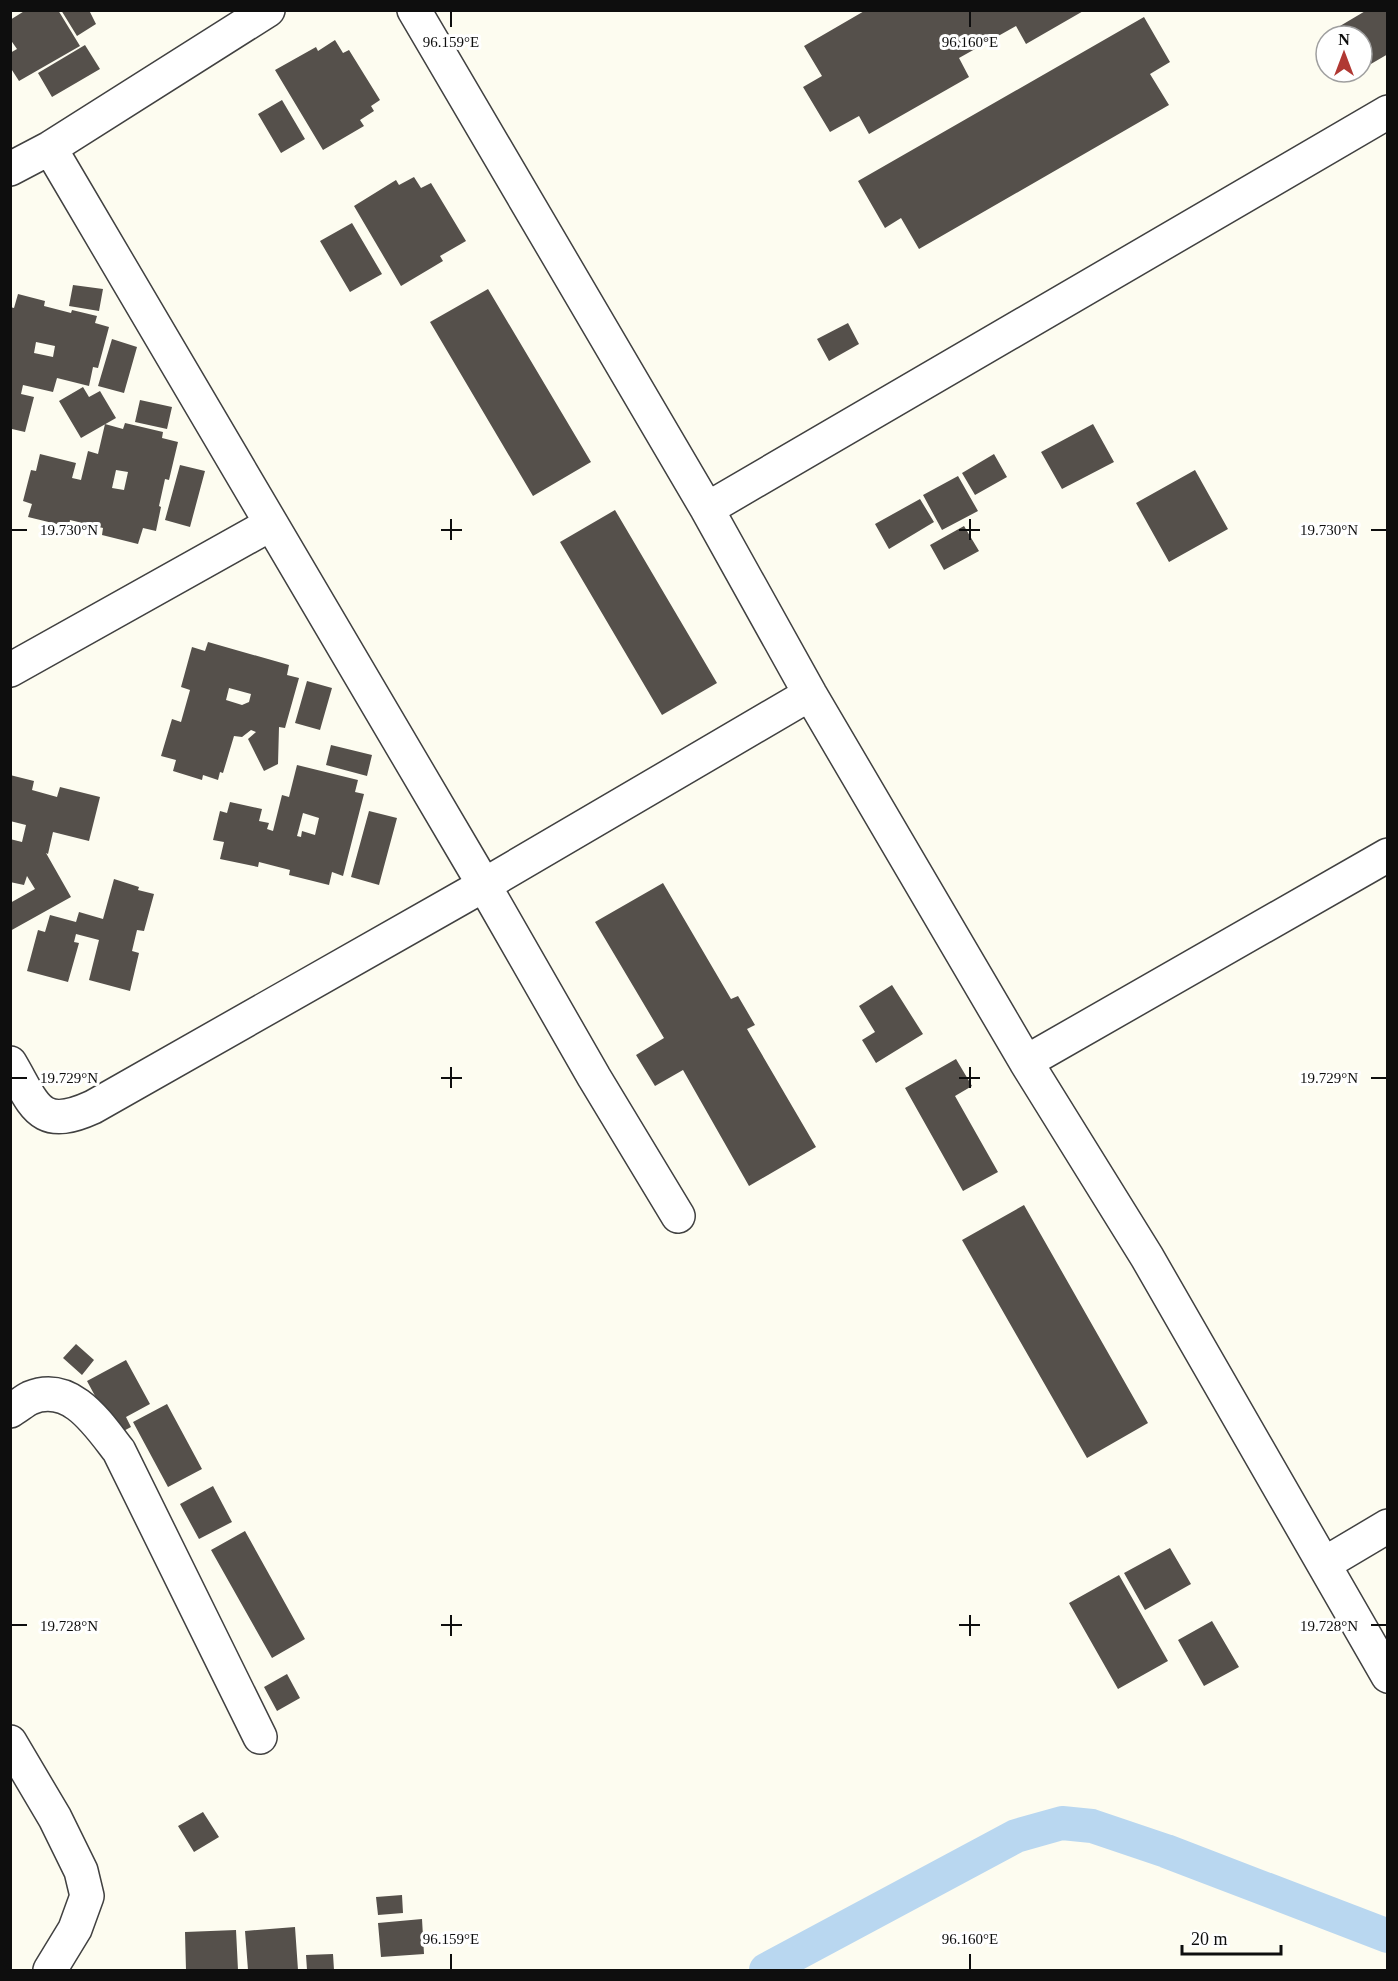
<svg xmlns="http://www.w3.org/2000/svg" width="1398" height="1981" font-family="'Times New Roman',serif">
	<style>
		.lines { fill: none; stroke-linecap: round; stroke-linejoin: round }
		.canal { stroke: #b9d7f0; stroke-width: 34 }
		.building { fill: #55504b; fill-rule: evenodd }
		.minor-casing { stroke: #414141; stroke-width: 36 }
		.minor { stroke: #fff; stroke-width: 33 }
		.ticks { fill: none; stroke: #0e0e0e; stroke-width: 2 }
		.ticks-label { font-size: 15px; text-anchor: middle; fill: #0e0e0e; stroke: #fff; stroke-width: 6; stroke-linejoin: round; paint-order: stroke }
	</style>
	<rect width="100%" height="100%" fill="#fdfcf0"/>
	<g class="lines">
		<path class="canal" d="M766 1970 1016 1836 1062 1823 1092 1826 1166 1851 1388 1936"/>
	</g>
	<path class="building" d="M26 10H58L80 46 19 81 10 67V53L17 49 10 39V20Z
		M61 10H89L96 24 77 36Z
		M866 10H1085L1026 44 1016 26 959 58 969 77 869 134 859 116 830 132 803 87 822 76 804 46Z
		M1367 10H1388V54L1364 68 1362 64V36H1346L1340 26Z
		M1144 17 1170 62 1150 74 1169 105 919 249 901 218 885 228 858 181Z
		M335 40 343 53 349 50 380 100 371 106 374 111 360 120 364 126 323 150 275 70 316 47 318 51Z
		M85 45 100 69 52 97 38 73Z
		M282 100 305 139 281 153 258 114Z
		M414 177 421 188 431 183 466 241 440 256 443 261 401 286 354 206 396 180 399 185Z
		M352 223 382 274 350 292 320 241Z
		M73 285 103 289 99 311 69 306Z
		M488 289 591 462 533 496 430 322Z
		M18 294 45 301 44 306 71 313 72 310 97 316 95 323 109 327 98 368 93 367 89 386 57 378 53 392 23 385 21 394 34 397 25 432 12 429 11 433 10 307 14 308ZM36 342 55 346 53 357 34 353Z
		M848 323 859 344 829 361 817 339Z
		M112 339 137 347 124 393 98 386Z
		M83 387 89 397 100 391 116 418 81 438 59 401Z
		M140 400 172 407 167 429 135 422Z
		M125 423 163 432 162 438 178 442 169 480 165 479 159 506 161 507 156 531 143 528 138 544 102 535 103 528 70 520 69 527 28 517 32 504 23 501 31 470 36 471 40 454 76 463 72 478 81 480 88 451 98 454 105 424 123 429ZM116 470 128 472 124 490 112 488Z
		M1093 424 1114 462 1062 489 1041 452Z
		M994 454 1007 477 975 495 962 473Z
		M180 465 205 471 190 527 165 520Z
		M1195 470 1228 529 1169 562 1136 503Z
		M958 476 978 511 942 530 923 495Z
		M920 499 934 522 889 549 875 524Z
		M615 510 717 683 662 715 560 542Z
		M964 526 979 551 944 570 930 545Z
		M208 642 289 665 287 675 299 678 285 728 279 727 278 764 264 771 248 739 256 732 251 730 242 737 234 736 223 773 220 772 218 780 203 775 202 780 173 771 176 760 161 756 172 719 181 722 190 690 181 687 192 647 205 651ZM229 688 251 694 249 702 242 705 226 700Z
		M307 681 332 688 320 730 295 723Z
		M331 745 372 755 367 776 326 765Z
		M297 765 358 780 355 792 364 794 343 876 332 872 329 885 289 875 290 870 259 862 258 867 220 859 224 842 213 840 220 811 227 813 230 802 262 809 259 821 269 823 267 829 273 831 282 795 289 797ZM303 813 319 818 315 835 302 831 301 837 297 836Z
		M10 775 34 781 32 790 57 797 60 787 100 797 89 841 53 832 48 854 46 853 71 897 10 931V903L35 889 27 876 24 885 10 882V839L22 842 26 825 10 821Z
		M369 811 397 818 379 885 351 877Z
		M114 879 139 887 138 890 154 894 144 931 137 930 132 951 139 953 130 991 89 980 99 940 76 934 74 942 79 943 68 982 27 971 38 930 45 932 50 915 76 922 79 912 103 919Z
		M663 883 731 999 738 996 755 1025 747 1029 816 1147 749 1186 683 1070 655 1086 636 1055 664 1038 595 922Z
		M892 985 923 1034 876 1063 862 1040 875 1032 859 1006Z
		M956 1059 972 1086 955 1096 998 1172 963 1191 905 1088Z
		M1024 1205 1148 1423 1087 1458 962 1240Z
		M76 1344 94 1360 82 1375 63 1358Z
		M126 1360 150 1404 126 1417 131 1427 116 1435 87 1381Z
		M167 1404 202 1469 168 1487 133 1422Z
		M213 1486 232 1522 199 1539 180 1504Z
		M245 1531 305 1639 272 1658 211 1550Z
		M1170 1548 1191 1584 1145 1610 1124 1573Z
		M1119 1575 1168 1661 1118 1689 1069 1603Z
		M1212 1621 1239 1667 1204 1686 1178 1640Z
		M287 1674 300 1698 277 1711 264 1687Z
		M203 1812 219 1837 194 1852 178 1826Z
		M402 1895 403 1913 378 1915 376 1897Z
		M422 1919 424 1954 381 1957 378 1923Z
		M295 1927 298 1970H248L245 1931Z
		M236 1930 238 1970H186L185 1932Z
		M333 1954 334 1970H307L306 1955Z"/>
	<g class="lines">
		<g class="minor-casing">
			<path id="minor" d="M414 10 707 509 810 694 1026 1062 1147 1257 1388 1676
				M50 148 484 885 594 1077 678 1216
				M10 169 50 148 268 10
				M707 509 1388 112
				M10 670 271 524
				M1026 1062 1388 855
				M10 1063C35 1105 38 1132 93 1107L484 885 810 694
				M10 1411C17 1407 24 1401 30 1398 71 1381 98 1424 119 1451L260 1737
				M1324 1564 1388 1526
				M10 1742 55 1818 81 1871 87 1896 75 1929 50 1970"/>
		</g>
		<use href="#minor" class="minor"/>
	</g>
	<path class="ticks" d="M451 12V27M970 12V27M451 519V540M970 519V540M12 530H27M441 530H462M959 530H980M1371 530H1386M451 1067V1088M970 1067V1088M12 1078H27M441 1078H462M959 1078H980M1371 1078H1386M451 1615V1636M970 1615V1636M12 1625H27M441 1625H462M959 1625H980M1371 1625H1386M451 1954V1969M970 1954V1969"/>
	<g class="ticks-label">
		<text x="451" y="47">96.159°E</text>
		<text x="970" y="47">96.160°E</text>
		<text x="69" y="535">19.730°N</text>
		<text x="1329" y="535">19.730°N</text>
		<text x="69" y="1083">19.729°N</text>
		<text x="1329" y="1083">19.729°N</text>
		<text x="69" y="1631">19.728°N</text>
		<text x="1329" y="1631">19.728°N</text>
		<text x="451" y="1944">96.159°E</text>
		<text x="970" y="1944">96.160°E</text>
	</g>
	<rect width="1398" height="1981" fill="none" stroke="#0e0e0e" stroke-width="24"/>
	<g transform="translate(1344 54)"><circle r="28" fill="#ffffff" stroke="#9f9f9f" stroke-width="1.5"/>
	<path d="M0-4.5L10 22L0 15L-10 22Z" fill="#b03833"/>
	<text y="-9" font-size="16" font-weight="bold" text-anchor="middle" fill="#0e0e0e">N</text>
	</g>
	<path d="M1182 1945v9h99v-9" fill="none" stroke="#0e0e0e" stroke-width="3"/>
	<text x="1191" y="1945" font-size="18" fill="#0e0e0e" stroke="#ffffff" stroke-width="4.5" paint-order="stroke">20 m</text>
</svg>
